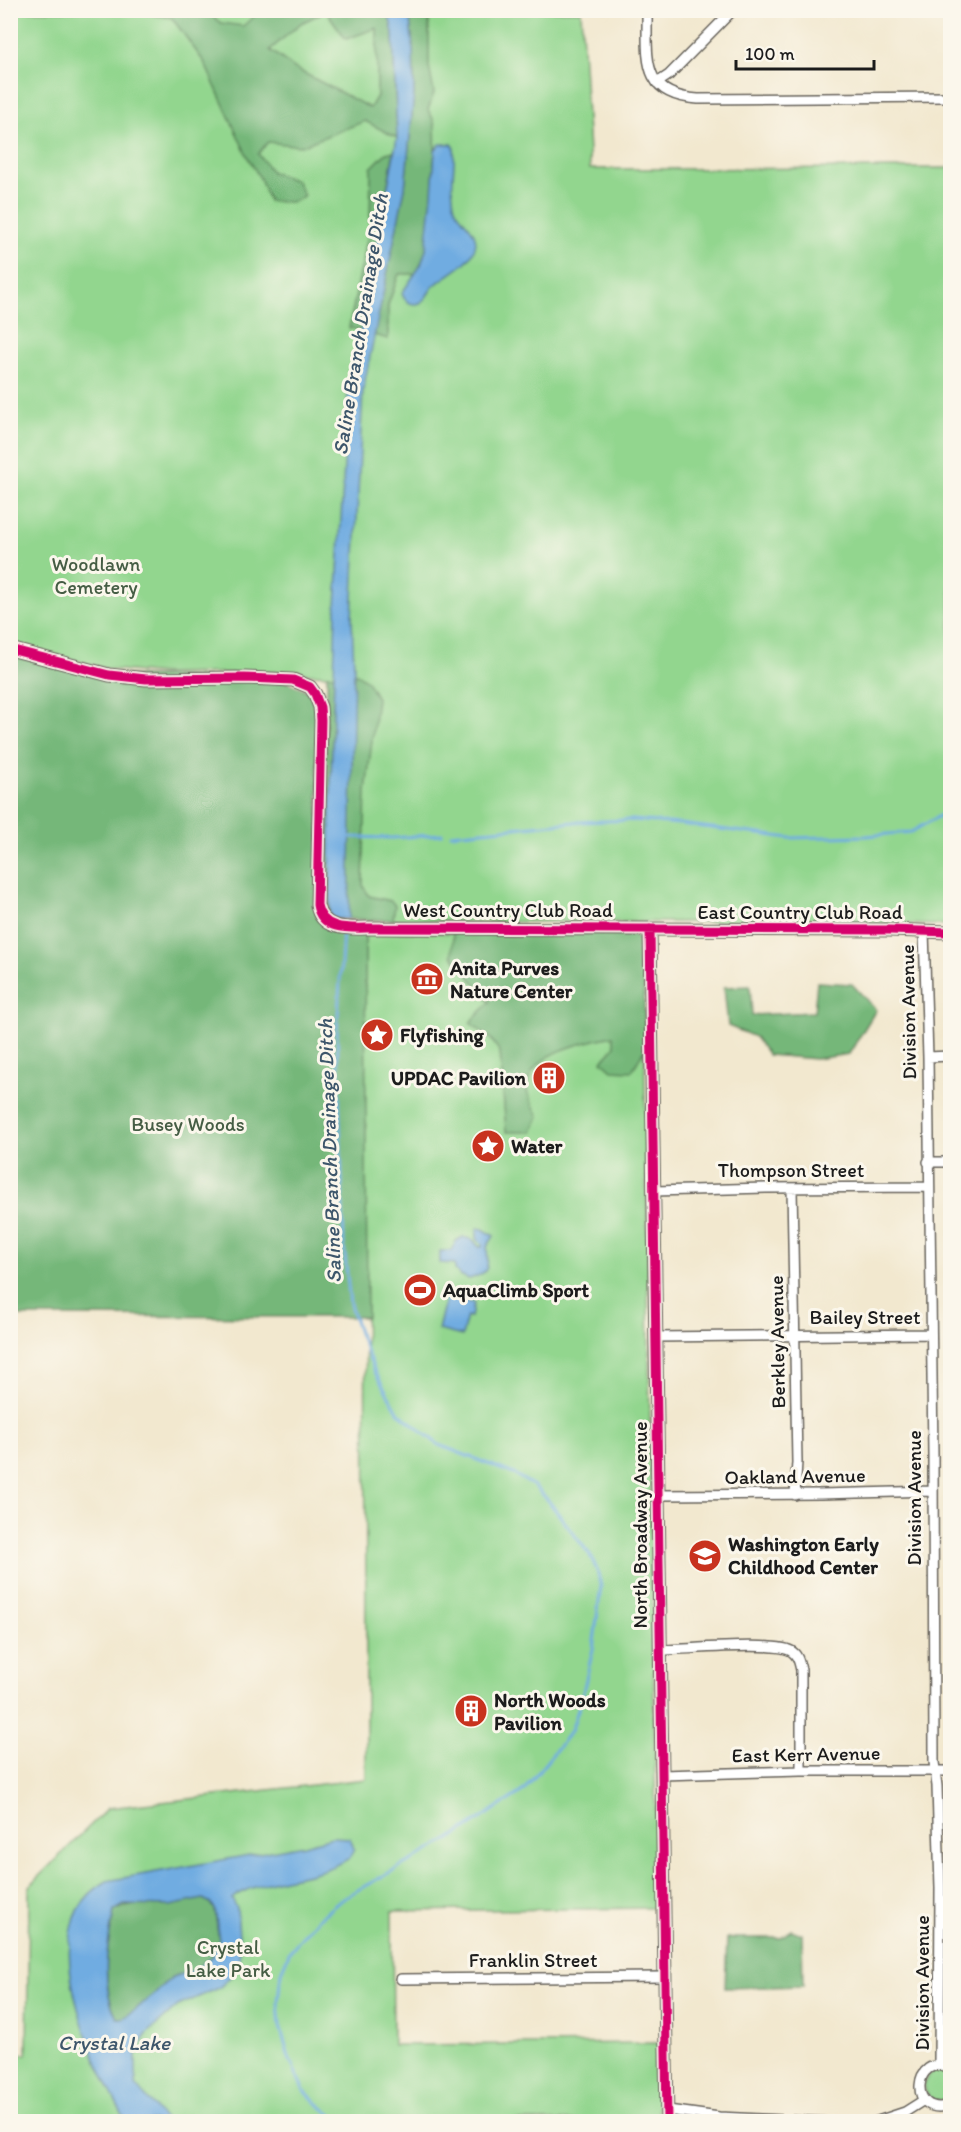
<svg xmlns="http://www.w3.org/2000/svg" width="961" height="2132" font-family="Itim,sans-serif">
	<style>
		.green { fill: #92d68e; stroke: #577955; stroke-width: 1.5 }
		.forest { fill: #75b779; stroke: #486a4a; stroke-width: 1.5; fill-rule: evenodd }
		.water { fill: #6face1; stroke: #46647e; stroke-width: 1.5; fill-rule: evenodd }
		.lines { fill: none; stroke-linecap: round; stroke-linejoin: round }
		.stream { stroke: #6face1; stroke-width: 3 }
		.street-casing { stroke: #67635b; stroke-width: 12 }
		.secondary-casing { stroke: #67635b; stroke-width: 15 }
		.street { stroke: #fff; stroke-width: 9 }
		.secondary { stroke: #fff; stroke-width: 12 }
		.cycleway-casing { stroke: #fbf7ec; stroke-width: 13 }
		.cycleway { stroke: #d6006c; stroke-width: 9 }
		.labels { text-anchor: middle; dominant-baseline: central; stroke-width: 6; stroke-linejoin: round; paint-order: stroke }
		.park-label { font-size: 20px; fill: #455d44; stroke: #fbf7ec }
		.street-label { font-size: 20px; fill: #1c1c1c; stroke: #fbf7ec }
		.poi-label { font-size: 20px; font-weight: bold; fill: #1c1c1c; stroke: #fbf7ec; text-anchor: start }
		.water-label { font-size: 21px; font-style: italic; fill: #3d566b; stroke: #fbf7ec }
	</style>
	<rect width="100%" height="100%" fill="#fbf7ec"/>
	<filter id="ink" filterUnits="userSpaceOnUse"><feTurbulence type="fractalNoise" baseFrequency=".0167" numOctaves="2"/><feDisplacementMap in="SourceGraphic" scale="12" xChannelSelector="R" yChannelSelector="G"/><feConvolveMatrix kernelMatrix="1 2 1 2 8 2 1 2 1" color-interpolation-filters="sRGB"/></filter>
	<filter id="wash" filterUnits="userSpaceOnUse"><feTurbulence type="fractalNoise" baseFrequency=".008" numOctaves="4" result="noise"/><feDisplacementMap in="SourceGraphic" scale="24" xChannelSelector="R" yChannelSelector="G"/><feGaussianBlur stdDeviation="1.35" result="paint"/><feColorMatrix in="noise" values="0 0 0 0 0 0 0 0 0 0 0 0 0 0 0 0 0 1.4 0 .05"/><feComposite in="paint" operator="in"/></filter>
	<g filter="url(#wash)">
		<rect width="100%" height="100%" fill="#f2e8cf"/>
		<path class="green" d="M10 11H581L590 169 950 168V925L754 922H466L333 919 325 773 327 675 283 672 164 674 107 669 11 643Z
			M365 931 638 937 643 944 657 1908 392 1911 393 2045 660 2043 658 2121H11L10 2054H27L29 1886 108 1808 366 1779Z
			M940 2070 950 2075V2096C927 2114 911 2074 940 2070Z"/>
		<path class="forest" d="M130 11H205L221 23 243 26 260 11H388L393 33 397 138 365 121 301 146 268 142 258 154 272 172 297 181 304 196 293 202 269 201 260 178 248 158 204 62 172 18ZM326 11 346 39 377 28V96L370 108 296 69 270 50 301 23Z
			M409 11H428L429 18V66L434 93 428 110C430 113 433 118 434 122 437 135 435 151 434 164 432 199 435 244 416 274H399L388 305V339L374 335 405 188 414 93 413 47Z
			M394 151 361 330 349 328 370 225 371 168 386 153Z
			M10 649 109 675 277 678 315 694 322 919 365 927 367 1317 11 1316Z
			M357 674 367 681 377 698 366 791 363 885 369 896 391 901 395 905 393 920 333 919 323 906 327 675Z
			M453 932 628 933 638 937 643 944 645 1049 632 1071 612 1070 602 1061 615 1046 613 1036C586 1042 527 1052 527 1090 528 1097 535 1109 539 1116L532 1132H506L500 1052 491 1039 470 1023 490 1002 452 955Z
			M817 982 852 984 876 1010 849 1054 816 1059 768 1055 755 1037 728 1026 724 987 750 986 752 1015 814 1012Z
			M203 1899 211 1903 215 1909 219 1941 212 1957 192 1971 172 1977 154 1995 124 2018H117C100 1985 107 1946 114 1911 131 1902 181 1902 203 1899Z
			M791 1930 802 1934 803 1986 725 1988 727 1938H780Z"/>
		<path class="water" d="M388 11H409L413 47 414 93 405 188 363 390 352 619 354 668 349 919H333L330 916V817L336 607 348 396 397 138 393 33Z
			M440 144H452L454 146C456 165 449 188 455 207 460 221 480 230 475 247 470 265 448 273 435 285 429 290 427 299 420 303 411 306 404 301 402 293L421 265 426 249 432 194 435 150Z
			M477 1228 483 1229 494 1236 487 1247C488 1267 491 1273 469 1279L460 1275 455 1270V1264L440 1263V1251H452L456 1241 463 1237 473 1240 479 1247H482V1244L477 1239Z
			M446 1296 474 1303 471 1317 467 1316 462 1336 438 1330Z
			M332 1837 350 1838 354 1849 349 1859C338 1864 326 1870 313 1873 294 1878 244 1885 232 1899L237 1908 240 1950 238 1969 219 1988 178 2006 147 2034 136 2051V2085L166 2121H126C95 2064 27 1925 107 1881L304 1845ZM203 1899 211 1903 215 1909 219 1941 212 1957 192 1971 172 1977 154 1995 124 2018H117C100 1985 107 1946 114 1911L124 1905 170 1906Z"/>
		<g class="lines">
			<path class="stream" d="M451 834 575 822 633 820 680 824 790 838 866 836 911 832 950 810
				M348 837 393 838 442 834
				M342 2122 338 2120 318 2104 303 2089 289 2058 280 2026 278 2002 281 1972 290 1951 318 1919 345 1897 450 1839 524 1790 571 1731 581 1701 593 1649 601 1586 597 1570 590 1555 547 1499 534 1486 514 1474 439 1445 399 1413 376 1374 359 1333 350 1304 344 1246 337 1032 343 930"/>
		</g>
	</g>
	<g filter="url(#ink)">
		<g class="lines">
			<g class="street-casing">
				<path id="street" d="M647 10C648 57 639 95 698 99L950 97
					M657 83 669 75 733 10
					M924 931 928 1057 933 1454 934 1762 937 1786 940 1888 939 2065
					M928 1057 950 1056
					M928 1162H950
					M792 1188 797 1462 795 1495
					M654 1191 766 1188 928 1187
					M656 1337 931 1334
					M658 1495 821 1494 932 1491
					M659 1650C684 1650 774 1641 791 1651 798 1655 799 1662 801 1670V1771
					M662 1775 801 1771H950
					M401 1979 666 1977
					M950 2068C913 2051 907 2119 950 2105
					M668 2110 719 2117 827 2122
					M875 2122 905 2112 924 2100"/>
			</g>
			<g class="secondary-casing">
				<path id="secondary" d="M10 649 109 675 146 679 245 678 293 680 310 687 315 694 320 707 321 720 317 905C322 935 358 927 381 928L889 930 950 932
					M650 929 667 2122"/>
			</g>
			<use href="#street" class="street"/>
			<use href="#secondary" class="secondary"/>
			<g class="cycleway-casing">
				<path id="cycleway" d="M10 649 109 675 146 679 245 678 293 680 310 687 315 694 320 707 321 720 317 905C322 935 358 927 381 928L889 930 950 932
					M650 929 667 2122"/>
			</g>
			<use href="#cycleway" class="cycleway"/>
		</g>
	</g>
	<defs>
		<g id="museum-disc" transform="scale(1.725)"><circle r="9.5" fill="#c8321e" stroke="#fbf7ec"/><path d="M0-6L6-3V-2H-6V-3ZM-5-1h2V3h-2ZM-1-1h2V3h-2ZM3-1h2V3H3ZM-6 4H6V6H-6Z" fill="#fff"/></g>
		<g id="sight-disc" transform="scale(1.725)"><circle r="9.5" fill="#c8321e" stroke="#fbf7ec"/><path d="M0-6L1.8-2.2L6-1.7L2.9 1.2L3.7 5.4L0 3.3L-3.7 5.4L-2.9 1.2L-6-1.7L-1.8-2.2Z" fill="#fff"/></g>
		<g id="building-disc" transform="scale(1.725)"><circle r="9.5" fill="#c8321e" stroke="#fbf7ec"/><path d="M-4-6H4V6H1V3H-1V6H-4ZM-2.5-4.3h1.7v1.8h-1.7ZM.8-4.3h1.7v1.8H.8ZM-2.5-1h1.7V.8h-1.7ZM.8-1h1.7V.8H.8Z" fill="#fff"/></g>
		<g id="stadium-disc" transform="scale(1.725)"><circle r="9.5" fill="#c8321e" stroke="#fbf7ec"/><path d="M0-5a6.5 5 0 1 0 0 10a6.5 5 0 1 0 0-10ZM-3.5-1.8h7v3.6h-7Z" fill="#fff"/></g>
		<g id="school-disc" transform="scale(1.725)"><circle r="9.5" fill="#c8321e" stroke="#fbf7ec"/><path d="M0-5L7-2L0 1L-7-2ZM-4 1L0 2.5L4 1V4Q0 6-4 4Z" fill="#fff"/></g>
	</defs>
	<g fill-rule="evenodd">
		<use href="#museum-disc" x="427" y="979"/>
		<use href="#sight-disc" x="377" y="1035"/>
		<use href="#building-disc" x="549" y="1078"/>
		<use href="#sight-disc" x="488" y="1146"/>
		<use href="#stadium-disc" x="420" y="1290"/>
		<use href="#school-disc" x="705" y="1556"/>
		<use href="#building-disc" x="471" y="1711"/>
	</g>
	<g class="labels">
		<g class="park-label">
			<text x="96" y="564">Woodlawn<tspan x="96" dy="23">Cemetery</tspan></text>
			<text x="188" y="1124">Busey Woods</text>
			<text x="228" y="1947">Crystal<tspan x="228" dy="23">Lake Park</tspan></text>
		</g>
		<g class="street-label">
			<text x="508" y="910">West Country Club Road</text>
			<text x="800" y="912">East Country Club Road</text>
			<text transform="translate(908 1012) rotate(-91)">Division Avenue</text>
			<text x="791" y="1170">Thompson Street</text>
			<text x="865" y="1317">Bailey Street</text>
			<text transform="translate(777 1342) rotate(-91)">Berkley Avenue</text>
			<text transform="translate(795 1476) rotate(-1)">Oakland Avenue</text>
			<text transform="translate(914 1498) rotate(-90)">Division Avenue</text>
			<text transform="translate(640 1525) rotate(-90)">North Broadway Avenue</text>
			<text transform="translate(806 1754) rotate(-1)">East Kerr Avenue</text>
			<text x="533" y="1960">Franklin Street</text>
			<text transform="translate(922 1983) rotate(-90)">Division Avenue</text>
		</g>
		<g class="poi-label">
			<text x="450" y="968">Anita Purves<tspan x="450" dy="23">Nature Center</tspan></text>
			<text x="400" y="1035">Flyfishing</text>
			<text x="526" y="1078" text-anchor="end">UPDAC Pavilion</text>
			<text x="511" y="1146">Water</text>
			<text x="443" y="1290">AquaClimb Sport</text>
			<text x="728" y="1544">Washington Early<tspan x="728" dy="23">Childhood Center</tspan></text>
			<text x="494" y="1700">North Woods<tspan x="494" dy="23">Pavilion</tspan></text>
		</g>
		<g class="water-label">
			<text transform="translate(360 324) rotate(-81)">Saline Branch Drainage Ditch</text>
			<text transform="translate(329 1151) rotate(-92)">Saline Branch Drainage Ditch</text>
			<text x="114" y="2042">Crystal Lake</text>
		</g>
	</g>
	<rect width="961" height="2132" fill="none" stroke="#fbf7ec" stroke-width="36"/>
	<path d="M736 60v9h138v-9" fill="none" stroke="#1c1c1c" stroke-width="3"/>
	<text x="745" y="60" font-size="18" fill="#1c1c1c" stroke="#fbf7ec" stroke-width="4.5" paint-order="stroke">100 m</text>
</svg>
